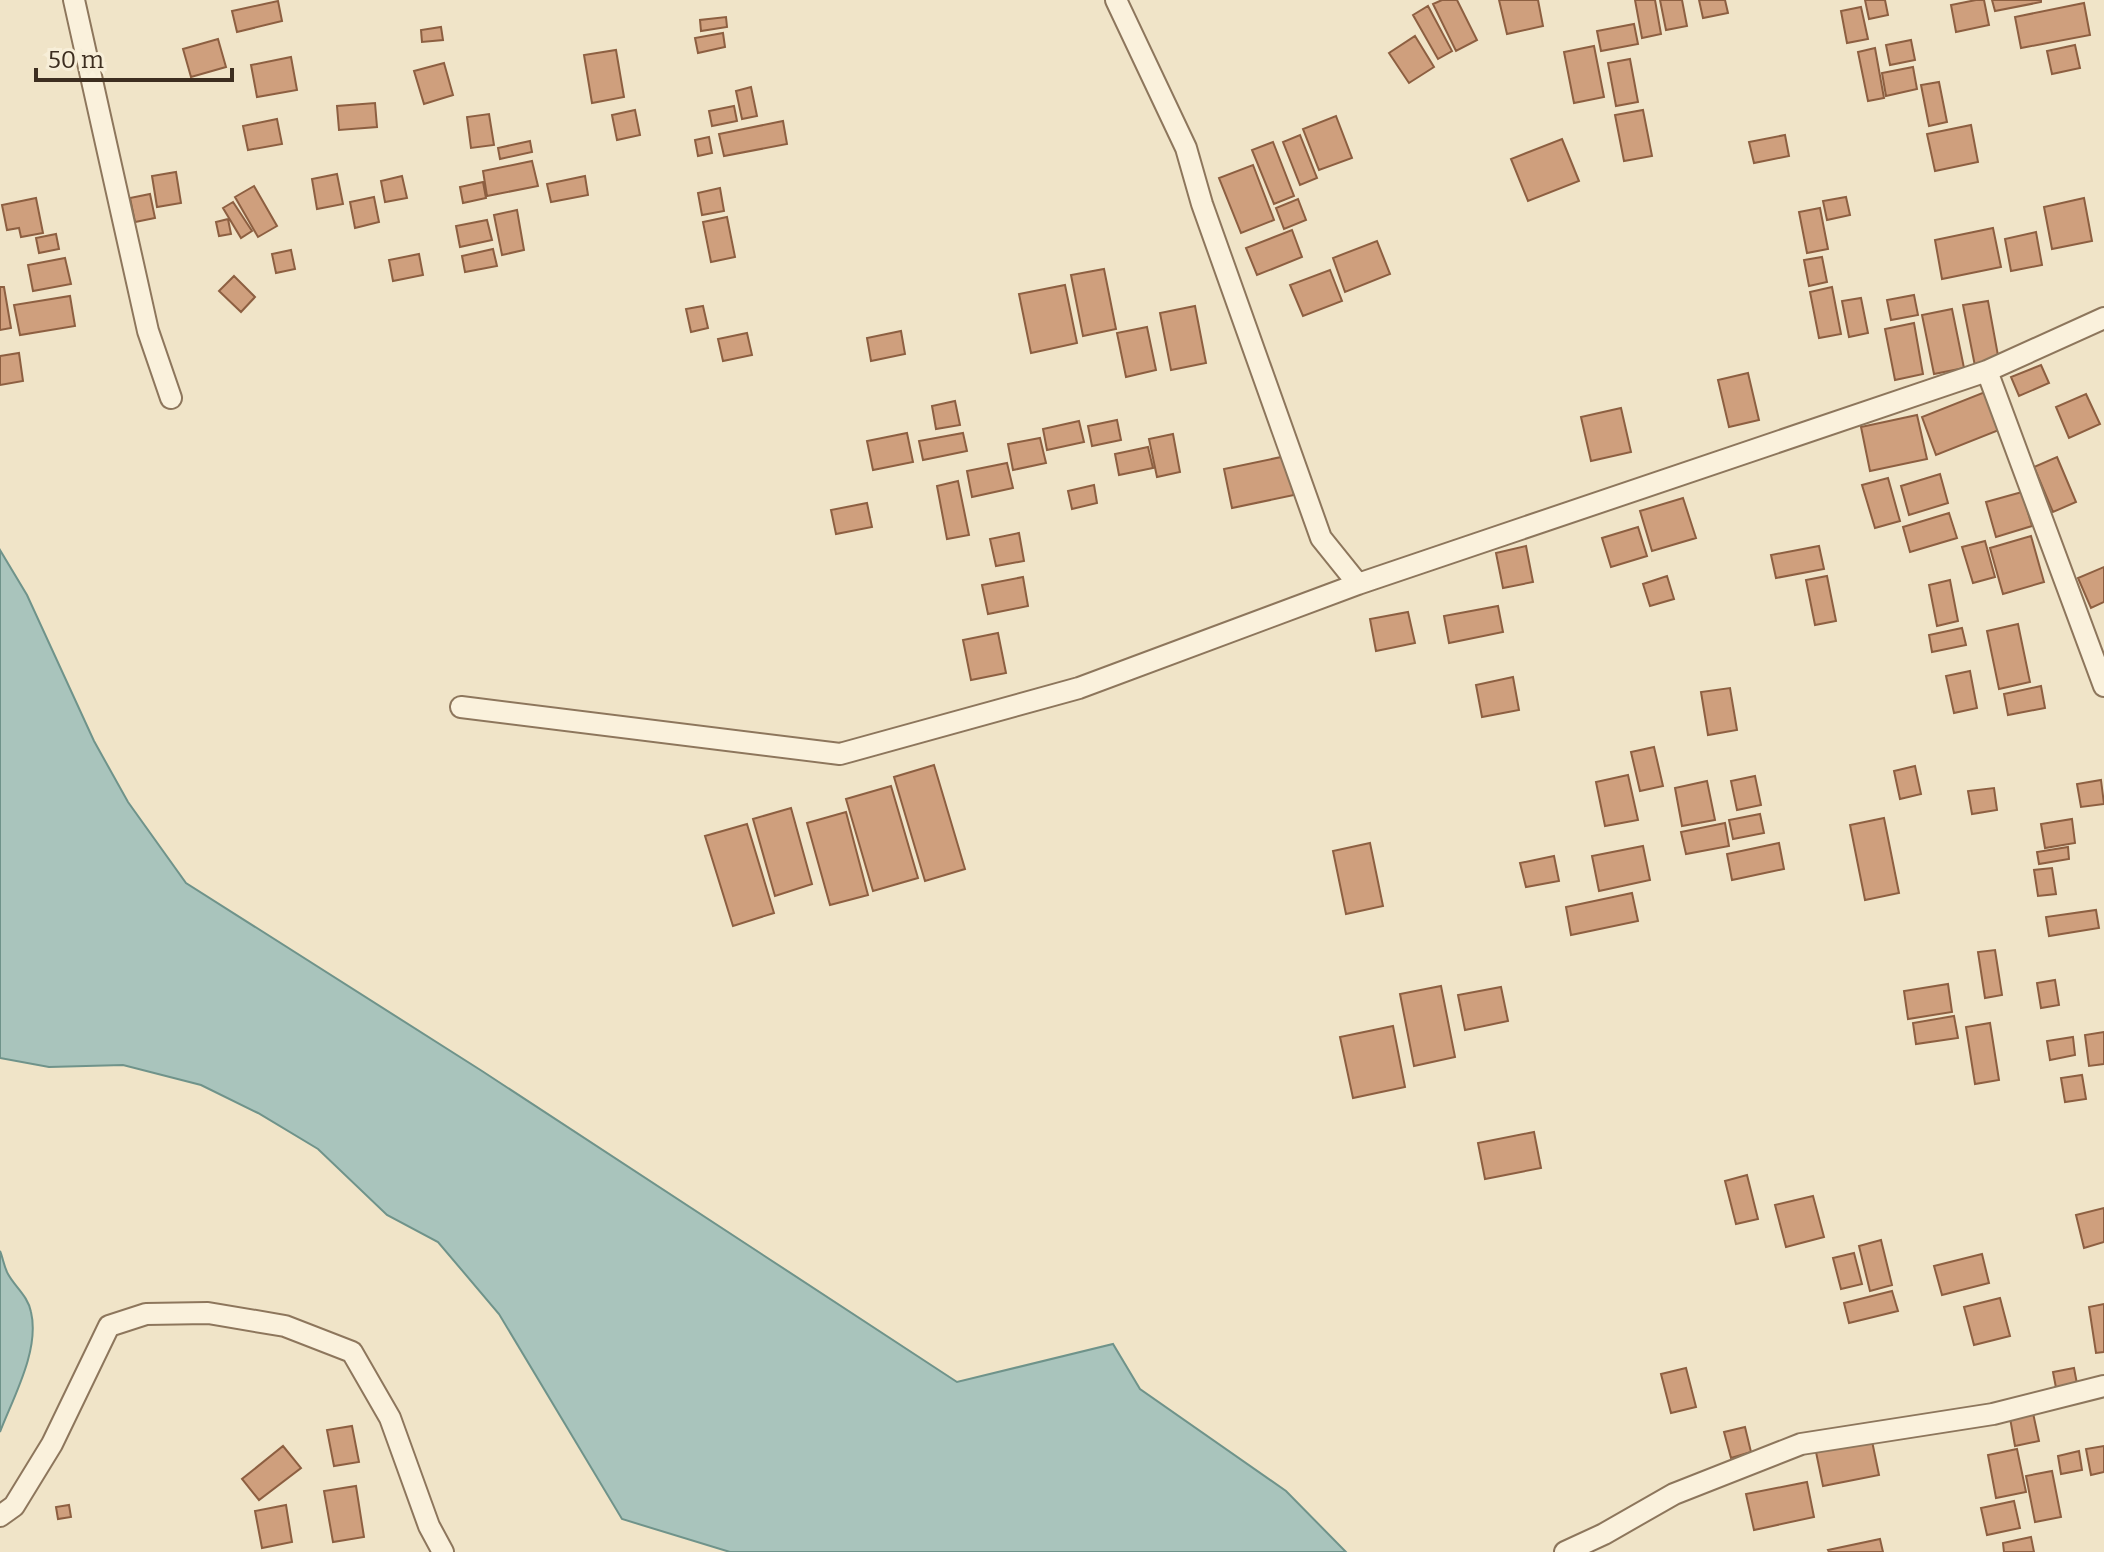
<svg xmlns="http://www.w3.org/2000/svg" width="2104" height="1552" font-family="Bitter,serif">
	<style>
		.water { fill: #a9c4bc; stroke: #6f938a; stroke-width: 2 }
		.building { fill: #cf9f7d; stroke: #8d5f41; stroke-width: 2 }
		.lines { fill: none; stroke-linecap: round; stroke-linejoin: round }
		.street-casing { stroke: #8d765c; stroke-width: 24 }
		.street { stroke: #faf1dc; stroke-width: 20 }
	</style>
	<rect width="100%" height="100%" fill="#f0e4c8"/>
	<path class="water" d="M0 550 27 595 94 741 128 802 186 883 482 1071 957 1382 1113 1344 1140 1389 1286 1491 1346 1552H730L622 1519 499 1314 438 1242 387 1215 318 1149 258 1113 201 1085 123 1065 49 1067 0 1058Z
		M0 1251C3 1258 4 1267 8 1274 15 1287 28 1296 31 1312 40 1350 13 1398 0 1432Z"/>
	<path class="building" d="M1442 0H1457L1477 40 1456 51 1433 4Z
		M1499 0H1538L1543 26 1507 34Z
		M1635 0H1655L1661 34 1642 38Z
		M1660 0H1682L1687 26 1666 30Z
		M1699 0H1725L1728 13 1703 18Z
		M1865 0H1885L1888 15 1869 19Z
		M1976 0H1984L1989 25 1956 32 1951 5Z
		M1992 0H2041V2L1995 11Z
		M278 1 282 21 237 32 232 11Z
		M2084 3 2090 35 2021 48 2015 17Z
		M1428 6 1452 51 1438 59 1413 15Z
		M1861 7 1868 39 1847 43 1841 11Z
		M726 17 727 27 701 31 700 20Z
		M1634 24 1638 44 1601 51 1597 31Z
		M441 27 443 40 422 42 421 30Z
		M723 33 725 47 698 53 695 38Z
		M1415 36 1434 67 1409 83 1389 53Z
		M218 39 226 67 191 77 183 49Z
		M1911 40 1915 60 1890 65 1886 45Z
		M2075 45 2080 68 2052 74 2047 51Z
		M1594 46 1604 97 1574 103 1564 52Z
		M1875 48 1884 98 1868 101 1858 52Z
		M616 50 624 97 592 103 584 55Z
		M291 57 297 90 257 97 251 65Z
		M1630 59 1638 102 1616 106 1608 63Z
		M444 63 453 95 424 104 414 71Z
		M1913 67 1917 89 1886 96 1882 73Z
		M1939 82 1947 122 1929 126 1921 85Z
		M751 87 757 116 742 119 736 91Z
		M375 103 377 127 339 130 337 106Z
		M734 106 737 121 712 126 709 111Z
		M635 110 640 135 617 140 612 115Z
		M1643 110 1652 156 1624 161 1615 115Z
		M489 114 494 145 471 148 467 117Z
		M1336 116 1352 158 1319 170 1303 129Z
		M277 119 282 144 248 150 243 126Z
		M783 121 787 144 724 156 719 134Z
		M1971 125 1978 162 1935 171 1927 134Z
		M1300 135 1317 178 1300 185 1283 142Z
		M1785 135 1789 156 1754 163 1749 142Z
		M709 137 712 153 698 156 695 140Z
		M1562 139 1579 181 1528 201 1511 159Z
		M530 141 532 152 500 159 498 148Z
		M1273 142 1294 196 1274 204 1252 150Z
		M532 161 538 186 487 196 483 171Z
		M1253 165 1274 220 1241 233 1219 178Z
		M176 172 181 203 157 207 152 176Z
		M337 174 343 204 317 209 312 179Z
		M402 176 407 198 385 202 381 181Z
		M585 176 588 195 551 202 547 184Z
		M483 182 486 198 463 203 460 187Z
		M254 186 277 226 258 237 235 197Z
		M720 188 724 211 702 215 698 193Z
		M150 194 155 218 135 222 130 198Z
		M374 197 379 222 355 228 350 202Z
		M1846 197 1850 215 1827 220 1823 201Z
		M36 198 43 233 21 237 19 228 7 230 2 205Z
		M2084 198 2092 241 2052 249 2044 207Z
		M1298 199 1306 220 1284 229 1276 208Z
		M233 202 252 231 241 238 223 208Z
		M1820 208 1828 249 1807 253 1799 212Z
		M517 210 524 250 502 255 494 215Z
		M727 217 735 257 711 262 703 222Z
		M228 219 231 234 219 236 216 222Z
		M487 220 492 240 460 247 456 226Z
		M1993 228 2001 267 1942 279 1935 240Z
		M1292 230 1302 257 1257 275 1246 248Z
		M2036 232 2042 265 2011 271 2005 239Z
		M56 234 59 249 39 253 36 238Z
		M1377 241 1390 274 1345 292 1333 258Z
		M493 249 497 266 465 272 462 256Z
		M291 250 295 269 276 273 272 254Z
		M419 254 423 275 393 281 389 260Z
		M1822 257 1827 282 1809 286 1804 260Z
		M65 258 71 284 33 291 28 265Z
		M1104 269 1116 329 1083 336 1071 275Z
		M1330 270 1342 301 1303 316 1290 285Z
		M234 276 255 297 241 312 219 291Z
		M1065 285 1077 343 1031 353 1019 294Z
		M0 287H4L11 328 0 330Z
		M1832 287 1841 334 1819 338 1810 292Z
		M1914 295 1918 315 1891 320 1887 300Z
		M70 296 75 326 20 335 14 305Z
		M1861 298 1868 333 1849 337 1842 301Z
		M1988 301 1999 361 1975 366 1963 305Z
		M703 306 708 328 691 332 686 309Z
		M1195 306 1206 363 1171 370 1160 313Z
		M1952 309 1964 368 1934 374 1922 315Z
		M1914 323 1923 374 1895 380 1885 329Z
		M1147 327 1156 370 1126 377 1117 333Z
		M901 331 905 354 871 361 867 338Z
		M747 333 752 355 723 361 718 339Z
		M19 353 23 381 0 385V356Z
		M2041 365 2049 383 2019 396 2011 377Z
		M1748 373 1759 420 1729 427 1718 380Z
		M1985 392 1999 430 1936 455 1922 417Z
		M2086 394 2100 424 2069 438 2056 407Z
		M955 401 960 425 936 429 932 406Z
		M1621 408 1631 452 1591 461 1581 417Z
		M1917 415 1927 459 1870 471 1861 427Z
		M1117 420 1121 440 1092 446 1088 426Z
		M1079 421 1084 442 1047 450 1043 429Z
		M907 433 913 462 873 470 867 441Z
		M963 433 967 451 923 460 919 441Z
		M1173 434 1180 472 1157 477 1149 439Z
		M1040 438 1046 463 1013 470 1008 444Z
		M1148 447 1153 468 1119 475 1115 454Z
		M1286 456 1294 495 1232 508 1224 469Z
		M2057 457 2076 502 2053 512 2034 467Z
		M1007 463 1013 488 972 497 967 471Z
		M1940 474 1948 503 1909 515 1901 486Z
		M1888 478 1900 521 1875 528 1862 485Z
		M958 481 969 535 947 539 937 486Z
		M1094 485 1097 503 1072 509 1068 491Z
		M2022 492 2032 526 1996 537 1986 502Z
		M1683 498 1696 538 1652 551 1640 511Z
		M867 503 872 527 836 534 831 510Z
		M1949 513 1957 538 1910 552 1903 527Z
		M1638 527 1647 556 1611 567 1602 538Z
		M1019 533 1024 561 996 566 990 539Z
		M2031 536 2044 582 2003 594 1990 548Z
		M1985 541 1995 577 1973 583 1962 547Z
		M1526 546 1533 582 1503 588 1496 553Z
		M1819 546 1824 569 1776 578 1771 555Z
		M2104 567V602L2091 608 2078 578Z
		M1667 576 1674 599 1650 606 1643 584Z
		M1827 576 1836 621 1815 625 1806 580Z
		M1023 577 1028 606 988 614 982 585Z
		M1950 580 1958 621 1937 626 1929 585Z
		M1498 606 1503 632 1449 643 1444 616Z
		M1408 612 1415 643 1376 651 1370 619Z
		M2018 624 2030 682 1999 689 1987 631Z
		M1962 628 1966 645 1932 652 1929 635Z
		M998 633 1006 673 971 680 963 640Z
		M1970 671 1977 708 1954 713 1946 676Z
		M1513 677 1519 710 1482 717 1476 685Z
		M2041 686 2045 708 2008 715 2004 694Z
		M1730 688 1737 730 1708 735 1701 692Z
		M1654 747 1663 786 1640 791 1631 752Z
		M934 765 965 869 925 881 894 777Z
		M1915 766 1921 794 1900 799 1894 771Z
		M1628 775 1638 820 1605 826 1596 782Z
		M1755 776 1761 805 1737 810 1731 781Z
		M2101 780 2104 804 2081 807 2077 784Z
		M1707 781 1715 820 1682 826 1675 788Z
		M891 786 918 878 873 891 846 799Z
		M1994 788 1997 810 1972 814 1968 791Z
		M791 808 812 884 775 896 753 819Z
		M846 812 868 895 830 905 807 823Z
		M1760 814 1764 833 1733 839 1729 820Z
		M1884 818 1899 893 1865 900 1850 825Z
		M2072 819 2075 843 2045 848 2041 824Z
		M1725 823 1729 846 1686 854 1681 832Z
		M747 824 774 913 733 926 705 836Z
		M1370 843 1383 906 1346 914 1333 851Z
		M1779 843 1784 869 1732 880 1727 854Z
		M1643 846 1650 880 1599 891 1592 856Z
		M2068 847 2069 859 2039 864 2037 852Z
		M1554 856 1559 881 1526 887 1520 863Z
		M2052 868 2056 894 2038 896 2034 870Z
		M1632 893 1638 921 1571 935 1566 907Z
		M2096 910 2099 928 2049 936 2046 917Z
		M1995 950 2002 995 1985 998 1978 952Z
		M2055 980 2059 1005 2041 1008 2037 983Z
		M1948 984 1952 1012 1908 1019 1904 991Z
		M1441 986 1455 1057 1414 1066 1400 994Z
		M1501 987 1508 1021 1465 1030 1458 995Z
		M1954 1016 1958 1038 1916 1044 1913 1023Z
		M1990 1023 1999 1080 1975 1084 1966 1027Z
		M1393 1026 1405 1087 1353 1098 1340 1037Z
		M2104 1032V1064L2089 1066 2085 1035Z
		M2073 1037 2075 1055 2050 1060 2047 1041Z
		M2082 1075 2086 1099 2065 1102 2061 1078Z
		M1534 1132 1541 1168 1485 1179 1478 1143Z
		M1747 1175 1758 1219 1736 1224 1725 1181Z
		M1813 1196 1824 1237 1786 1247 1775 1205Z
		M2104 1208V1242L2084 1248 2076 1215Z
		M1881 1240 1892 1285 1870 1291 1859 1246Z
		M1854 1253 1862 1284 1841 1289 1833 1258Z
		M1982 1254 1989 1283 1942 1295 1934 1266Z
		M1892 1291 1898 1311 1849 1323 1844 1303Z
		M2000 1298 2010 1336 1974 1345 1964 1307Z
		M2104 1304V1352L2096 1353 2089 1307Z
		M1686 1368 1696 1407 1671 1413 1661 1374Z
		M2074 1368 2078 1389 2057 1393 2053 1372Z
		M2033 1413 2039 1441 2015 1446 2010 1418Z
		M352 1426 359 1462 334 1466 327 1430Z
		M1745 1427 1751 1452 1731 1458 1724 1432Z
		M1872 1441 1879 1475 1823 1486 1816 1452Z
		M283 1446 301 1468 259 1500 242 1479Z
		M2104 1446V1472L2091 1475 2086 1449Z
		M2017 1449 2026 1492 1996 1498 1988 1455Z
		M2079 1451 2082 1470 2061 1474 2058 1456Z
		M2052 1471 2061 1517 2035 1522 2026 1476Z
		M1807 1482 1814 1517 1754 1530 1746 1494Z
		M356 1486 364 1537 333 1542 324 1491Z
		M2014 1501 2020 1528 1987 1535 1981 1508Z
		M69 1505 71 1517 58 1519 56 1507Z
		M286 1505 292 1542 262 1548 255 1511Z
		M2031 1537 2034 1552H2004L2003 1543Z
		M1880 1539 1883 1552H1829L1828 1550Z"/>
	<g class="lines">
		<g class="street-casing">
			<path id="street" d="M74 0 148 331 171 398
				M1116 0 1186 148 1202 204 1321 538 1358 584 1987 371 2104 318
				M1987 371 2104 686
				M461 707 840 754 1079 688 1358 584
				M0 1516 14 1506 52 1444 109 1326 146 1314 208 1313 285 1326 352 1352 390 1418 429 1526 443 1552
				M1565 1552 1604 1534 1674 1494 1801 1444 1993 1414 2104 1386"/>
		</g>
		<use href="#street" class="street"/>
	</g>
	<path d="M36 68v12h196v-12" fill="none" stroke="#3d2e20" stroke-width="4"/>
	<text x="48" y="68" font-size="24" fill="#3d2e20" stroke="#f7eed8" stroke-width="6" paint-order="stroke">50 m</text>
</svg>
